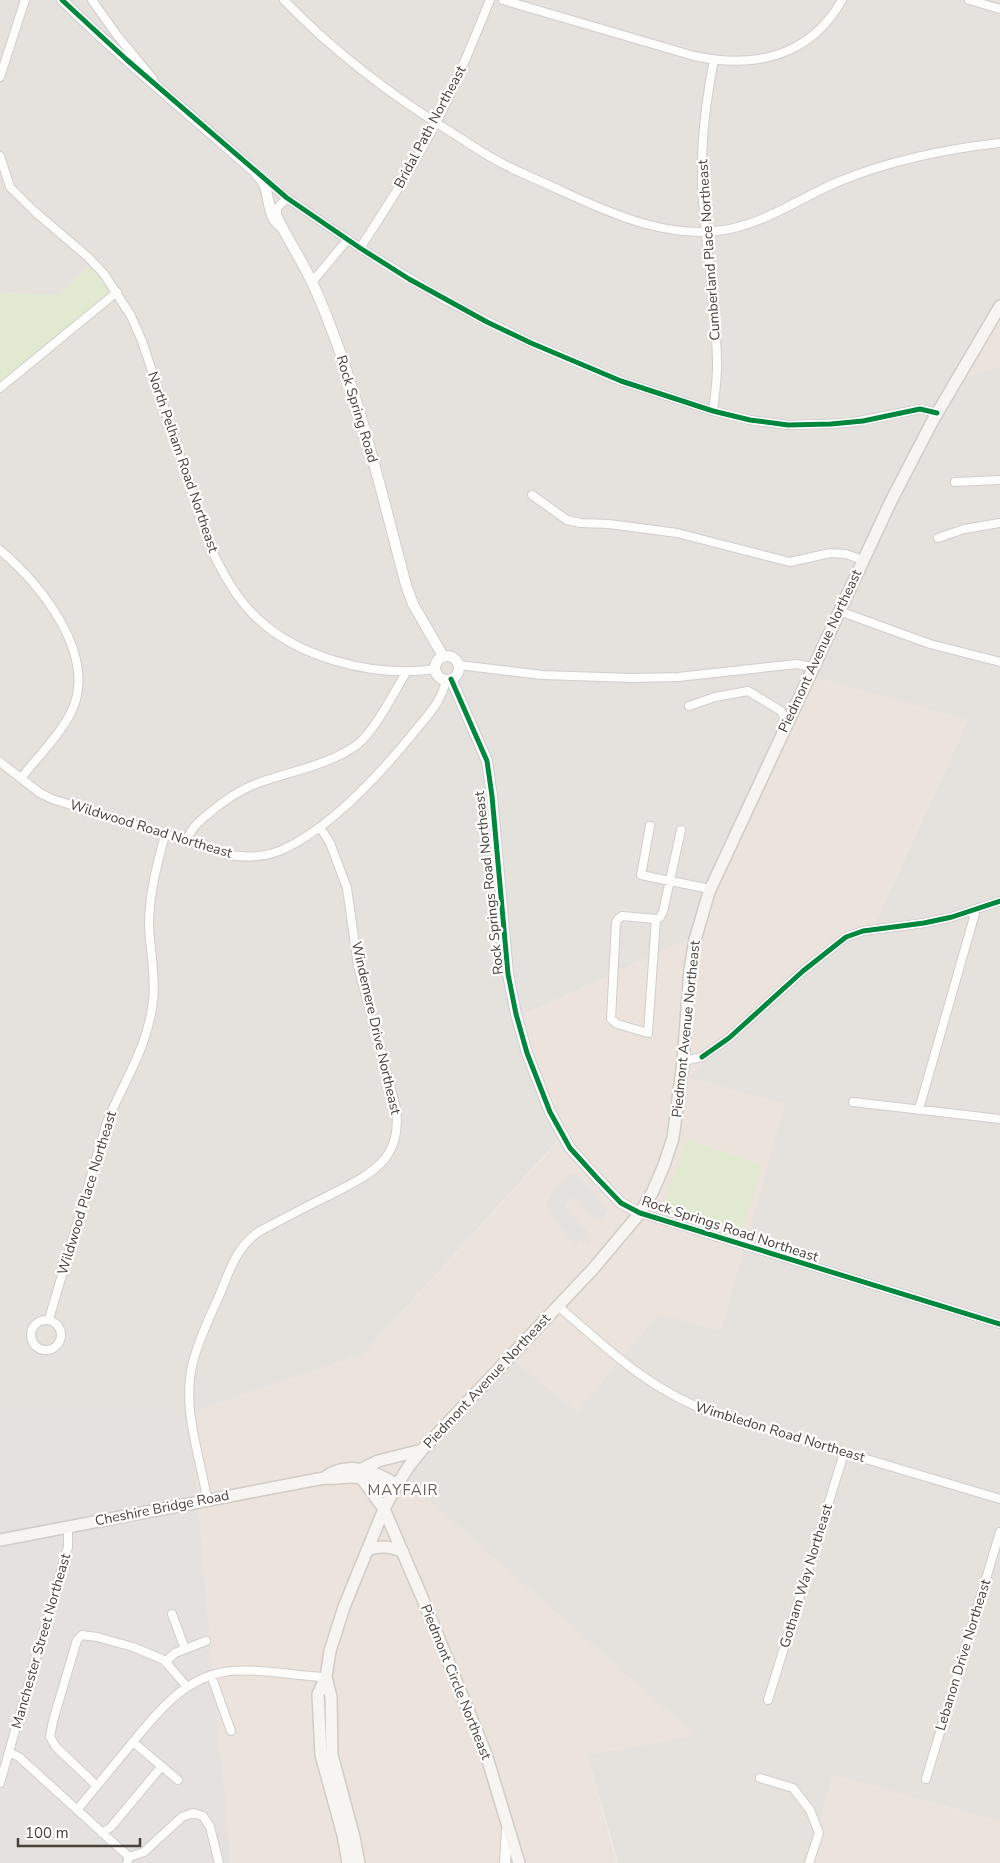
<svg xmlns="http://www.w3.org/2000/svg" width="1000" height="1863" font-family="'Nunito Sans',sans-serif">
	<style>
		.residential { fill: #e5e1dd }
		.commercial { fill: #ece3dd }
		.industrial { fill: #e4e1de }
		.green { fill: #e2e9d1 }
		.parking { fill: #e4e1df }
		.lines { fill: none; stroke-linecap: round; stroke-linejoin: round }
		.minor-casing { stroke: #d0cecc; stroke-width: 10 }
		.tertiary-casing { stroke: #d0cecc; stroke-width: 12 }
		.secondary-casing { stroke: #d0ccc6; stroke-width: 14 }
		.minor { stroke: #fdfdfc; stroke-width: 8 }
		.tertiary { stroke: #fdfdfc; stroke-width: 10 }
		.secondary { stroke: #f7f5f1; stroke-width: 11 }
		.cycleway-casing { stroke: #fff; stroke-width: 8 }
		.cycleway { stroke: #00873e; stroke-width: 5 }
		.labels { text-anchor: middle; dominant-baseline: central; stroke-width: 4.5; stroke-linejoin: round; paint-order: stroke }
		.street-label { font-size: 14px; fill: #48423b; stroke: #fff }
		.neighbourhood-label { font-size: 15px; letter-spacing: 1px; fill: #6a5e53; stroke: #fff }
	</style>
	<rect width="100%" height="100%" fill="#f2f0ee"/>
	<path class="residential" d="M0 0H1000V308L957 379 1000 366V1822L833 1775 808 1863H618L587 1755 694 1735 402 1477 507 1354 577 1411 658 1314 785 1105 687 1077 823 950 874 926 968 720 700 934 516 1018 562 1136 364 1354 190 1413 0 1412V383L89 267 59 295 0 293Z"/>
	<path class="commercial" d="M1000 308V366L956 379Z
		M808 675 968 720 874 926 823 950 688 1077 785 1104 721 1331 658 1314 577 1411 507 1354 402 1477 695 1735 587 1755 617 1863H230L190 1413 364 1354 562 1137 516 1018 700 934 722 857Z
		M833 1775 1000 1822V1863H808Z"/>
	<path class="industrial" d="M0 1412 190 1413 230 1863H0Z"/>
	<path class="green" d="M89 267 114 292 0 383V293L59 295Z
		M687 1140 763 1165 740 1236 695 1223 663 1211V1205Z"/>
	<path class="parking" d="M576 1173 608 1209 602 1222 592 1218 573 1197 564 1205 588 1233 586 1236 592 1240 588 1245 580 1239 575 1245 549 1214 547 1202 554 1188 568 1174Z
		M183 1518 198 1594 177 1596V1589L191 1585 180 1530 165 1532 163 1523Z
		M221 1758 230 1852 133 1863H104L106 1856H117L124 1848 129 1851 133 1850 147 1833 146 1828 201 1762 205 1765Z"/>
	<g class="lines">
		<g class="minor-casing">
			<path id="minor" d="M92 0 116 34 153 79
				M284 0C334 52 392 96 454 134 471 145 487 156 505 165 525 175 545 183 564 192 616 216 675 242 734 228 772 219 804 196 840 181 892 160 945 149 1000 143
				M503 0 694 56C754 69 810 57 842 0
				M969 0 1000 9
				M0 77 25 0
				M0 156 10 187 34 211 88 257 104 274 131 316 142 341 212 551C223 573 234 594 251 612 294 658 374 678 435 669
				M262 178 287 198 360 248 447 301 531 343 621 381 713 411 750 420 788 425 848 423 920 409 937 413
				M281 223 277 215V208L287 198
				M360 248C387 207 413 166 436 123 457 83 473 41 490 0
				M312 282 348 239
				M0 388 117 292
				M713 411C715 396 717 381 717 366 717 304 704 242 702 181 701 140 706 100 714 60
				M955 482 1000 480
				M532 495 567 520 580 523 609 524 677 533 790 562 830 553 846 554 863 560
				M938 538 964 529 1000 523
				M0 550C40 583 96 653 73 708 65 729 36 759 21 778
				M839 611 930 644 1000 662
				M459 665 542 675 633 678 678 677 797 664 812 667
				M689 706 715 697 748 691 781 711 787 723
				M0 762 40 793 52 799 230 855C249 858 268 857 286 848 334 825 381 773 415 731 428 715 442 701 446 680
				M650 826 641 875 710 889
				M186 842C190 830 197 823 207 815 222 802 239 790 258 783 289 772 332 764 358 744 376 729 394 692 407 671
				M622 916 656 919 648 1033 617 1024 611 1019 616 923 618 919Z
				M656 919 660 917 663 912 681 830
				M683 1061 702 1057 729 1038 803 971 846 937 863 931 924 923 952 917 1000 901
				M853 1102 1000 1119
				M919 1109 976 910
				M640 1213 1000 1324
				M558 1306C610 1351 649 1390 715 1414L1000 1499
				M49 1319 107 1122C124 1081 148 1047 153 1001 156 975 150 951 149 925 149 894 157 865 165 835
				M31 1335a15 15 0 1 1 30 0a15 15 0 1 1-30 0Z
				M207 1499C200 1455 181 1407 193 1362 199 1339 210 1316 220 1294 230 1269 237 1246 260 1231 283 1219 305 1207 328 1196 368 1175 403 1162 396 1108L358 966 347 888 330 843 320 827
				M172 1614 185 1649
				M165 1662 175 1653 206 1641
				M211 1675 231 1731
				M768 1700 844 1453
				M133 1742 178 1780
				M9 1752 19 1757 129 1857
				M760 1778 793 1788 810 1810 819 1833 809 1863
				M926 1779 1000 1532
				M0 1783 68 1547V1527
				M97 1786 56 1747 50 1737 53 1721 77 1640 82 1635 97 1637 133 1647 164 1660 187 1687
				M77 1810C94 1789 111 1769 128 1748 154 1717 180 1680 224 1672 253 1667 295 1676 326 1677
				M102 1833 111 1827 161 1767
				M127 1863 129 1857 144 1852 182 1817 193 1813 203 1816 210 1827 219 1863"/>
		</g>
		<g class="tertiary-casing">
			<path id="tertiary" d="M62 0C123 60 190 114 254 171 258 176 263 181 265 187 270 201 268 219 282 227 292 246 304 265 313 284 356 380 379 484 406 585L413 604 443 656
				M435 668a12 12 0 1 1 24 0a12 12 0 1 1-24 0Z
				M451 679 487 761 492 796 508 974 516 1014 527 1053 550 1112 570 1148 598 1179 621 1203 640 1213
				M505 1863 507 1830"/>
		</g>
		<g class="secondary-casing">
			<path id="secondary" d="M362 1469 378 1461 422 1450
				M324 1478C347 1460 375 1471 397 1485
				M363 1480 384 1509 424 1602 486 1754 519 1863
				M0 1540 324 1478C334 1479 342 1477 352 1477 366 1477 380 1487 392 1494
				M367 1550C380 1545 391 1546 403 1552
				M326 1677 331 1697 332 1755 354 1837 359 1863
				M348 1863 343 1835 321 1755 318 1694 326 1677 330 1651 344 1607 384 1509 397 1485 409 1466 422 1450 593 1269 640 1213 653 1191 664 1165 673 1138 683 1061 690 969 695 940 709 892 891 501 932 422 1000 306"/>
		</g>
		<use href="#minor" class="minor"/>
		<use href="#tertiary" class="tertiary"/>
		<use href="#secondary" class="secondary"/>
		<g class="cycleway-casing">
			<path id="cycleway" d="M62 0 127 60 287 198 360 248 409 279 487 322 531 343 621 381 713 411 750 420 788 425 831 424 863 421 920 409 937 413
				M451 679 487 761 492 796 508 974 516 1014 527 1053 550 1112 570 1148 598 1179 621 1203 640 1213 1000 1324
				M702 1057 729 1038 803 971 846 937 863 931 924 923 952 917 1000 901"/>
		</g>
		<use href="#cycleway" class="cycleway"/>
	</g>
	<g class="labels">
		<g class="street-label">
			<text transform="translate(430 127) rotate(-62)">Bridal Path Northeast</text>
			<text transform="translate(709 250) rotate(-94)">Cumberland Place Northeast</text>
			<text transform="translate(357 409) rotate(73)">Rock Spring Road</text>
			<text transform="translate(183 462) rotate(71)">North Pelham Road Northeast</text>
			<text transform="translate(820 651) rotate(-65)">Piedmont Avenue Northeast</text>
			<text transform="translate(151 829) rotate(17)">Wildwood Road Northeast</text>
			<text transform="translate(489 883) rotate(-96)">Rock Springs Road Northeast</text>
			<text transform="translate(376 1028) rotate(77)">Windemere Drive Northeast</text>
			<text transform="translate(686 1029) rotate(-84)">Piedmont Avenue Northeast</text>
			<text transform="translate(87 1193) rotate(-73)">Wildwood Place Northeast</text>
			<text transform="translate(730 1229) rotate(18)">Rock Springs Road Northeast</text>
			<text transform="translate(487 1381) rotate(-47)">Piedmont Avenue Northeast</text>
			<text transform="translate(780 1432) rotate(17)">Wimbledon Road Northeast</text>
			<text transform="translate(162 1508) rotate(-11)">Cheshire Bridge Road</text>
			<text transform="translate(806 1576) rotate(-73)">Gotham Way Northeast</text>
			<text transform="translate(41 1641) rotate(-74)">Manchester Street Northeast</text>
			<text transform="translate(963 1655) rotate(-73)">Lebanon Drive Northeast</text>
			<text transform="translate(456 1682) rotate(68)">Piedmont Circle Northeast</text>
		</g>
		<g class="neighbourhood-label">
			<text x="403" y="1490">MAYFAIR</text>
		</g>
	</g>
	<path d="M18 1838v8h122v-8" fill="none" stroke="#48423b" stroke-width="2.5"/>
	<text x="25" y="1838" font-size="15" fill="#48423b" stroke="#ffffff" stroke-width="4" paint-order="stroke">100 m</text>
</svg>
